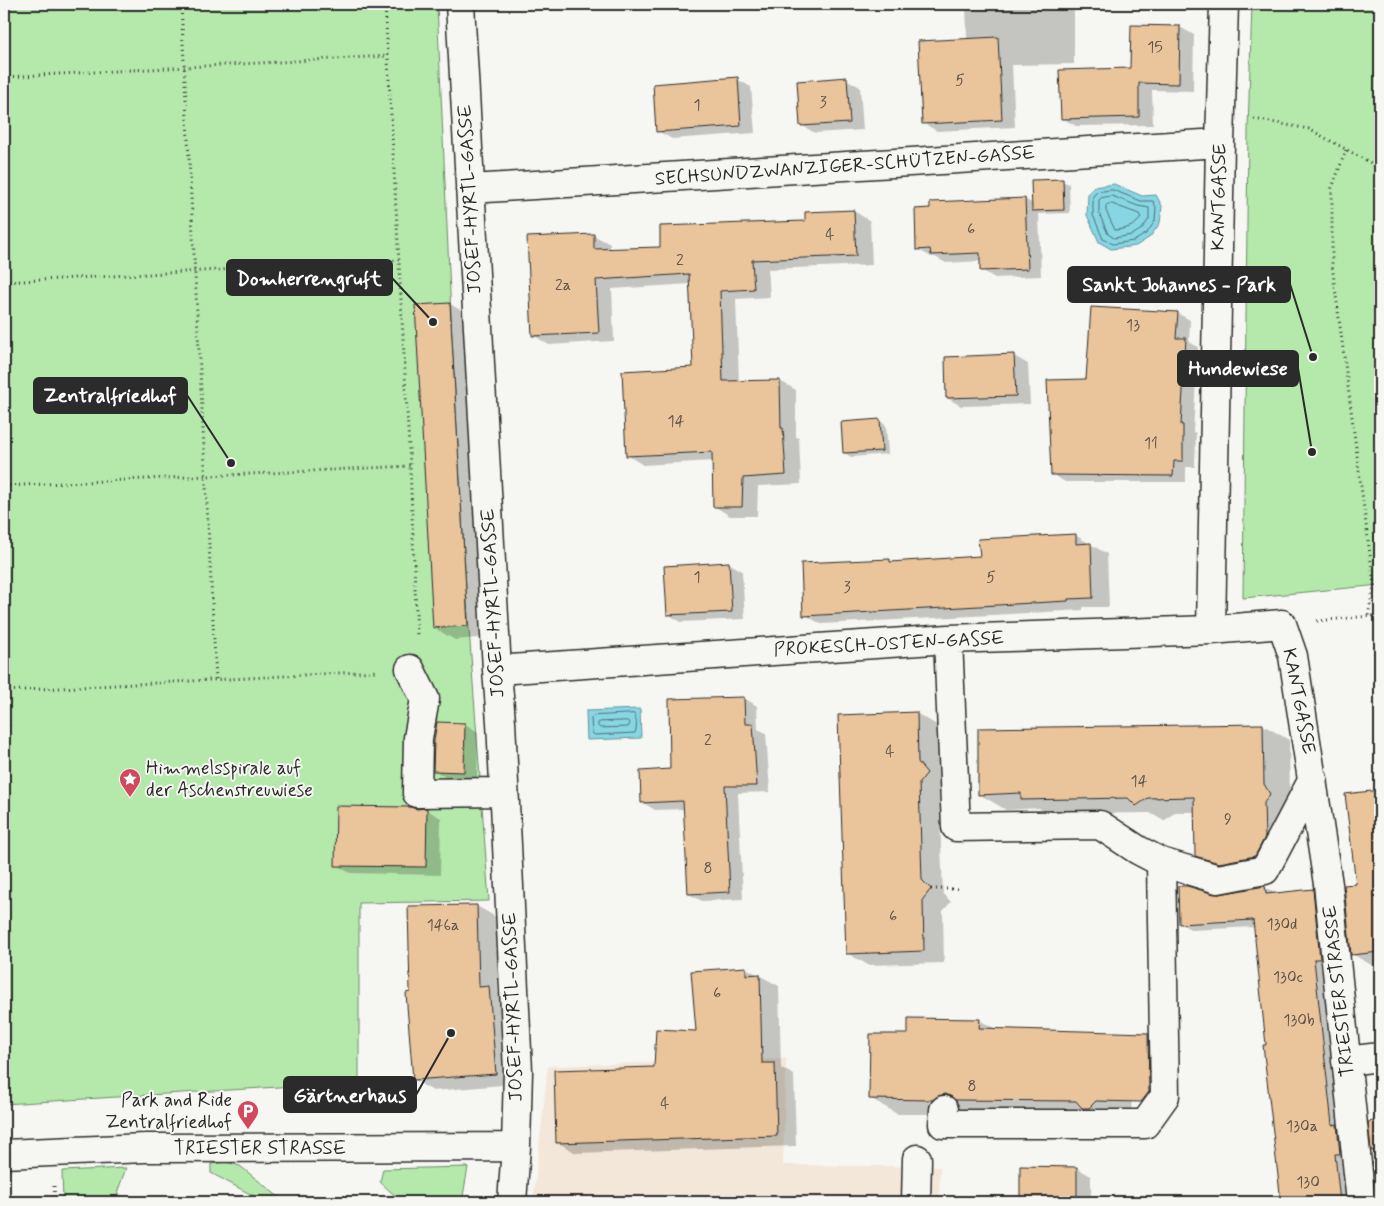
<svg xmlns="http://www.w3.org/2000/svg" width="1384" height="1206" font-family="Mynerve,sans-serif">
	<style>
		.built { fill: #f2e7d8 }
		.green { fill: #b4e9ab; stroke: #708a6b }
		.water { fill: #87d6e4; stroke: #62929a }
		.shadow { fill: #0003 }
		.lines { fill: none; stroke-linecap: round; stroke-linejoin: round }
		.shore { stroke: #506f75; stroke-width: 1 }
		.building { fill: #eac49a; stroke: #2b2b2b }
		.minor-casing { stroke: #2b2b2b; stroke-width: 31 }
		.path { stroke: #2b2b2b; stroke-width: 3; stroke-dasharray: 1 4; stroke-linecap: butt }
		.minor { stroke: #f6f6f2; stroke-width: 28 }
		.labels { text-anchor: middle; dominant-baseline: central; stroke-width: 4; stroke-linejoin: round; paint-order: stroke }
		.number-label { font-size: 16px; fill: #5b5147 }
		.street-label { font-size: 19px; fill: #2b2b2b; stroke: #f6f6f2 }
		.poi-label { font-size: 19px; fill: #2b2b2b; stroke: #f6f6f2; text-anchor: start }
		.leader { fill: none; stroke: #2b2b2b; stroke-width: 2 }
		.callout-dot { fill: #2b2b2b; stroke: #f6f6f2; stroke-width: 2 }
		.callout { fill: #2b2b2b; stroke: #2b2b2b; stroke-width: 2 }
		.callout-label { font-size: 20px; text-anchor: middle; font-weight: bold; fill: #fff }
	</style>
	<rect width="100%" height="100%" fill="#f6f6f2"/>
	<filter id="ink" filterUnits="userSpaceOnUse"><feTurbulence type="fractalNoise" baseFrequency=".02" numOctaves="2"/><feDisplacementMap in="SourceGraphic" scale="10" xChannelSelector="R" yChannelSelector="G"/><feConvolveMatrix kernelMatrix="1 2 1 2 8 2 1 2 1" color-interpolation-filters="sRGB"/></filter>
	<g filter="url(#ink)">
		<path class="built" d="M786 1058 783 1165 940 1167 939 1202H533L548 1066Z"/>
		<path class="green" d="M4 4H437L452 338 466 588 489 901 359 903V1082L4 1104Z
			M1252 4H1380V585L1243 598 1248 130Z
			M226 1162 240 1166 285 1202H265L211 1173V1164Z
			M468 1167 462 1202H402L380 1182 383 1169Z
			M126 1168 117 1193 131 1202H63L62 1171Z
			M48 1197V1202H4V1199Z"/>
		<path class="water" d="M1114 184 1142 196 1156 195 1162 206 1160 223 1150 237 1136 246 1111 249 1099 242 1087 215 1088 194 1094 187Z
			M640 709 641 738 587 740 586 711Z"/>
		<path class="shadow" d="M966 4H1074V64L1012 65 1015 127 937 131 923 123 967 40Z
			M1132 26 1180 27 1194 35 1193 91 1152 90 1153 125 1076 126 1062 118 1131 70Z
			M737 79 751 87 755 133 672 139 658 131Z
			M846 79 860 87 863 130 815 133 801 125Z
			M1062 181 1069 184 1070 213 1039 214 1041 276 995 278 981 270V261L946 263 935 257H931L917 249 1025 199 1033 204Z
			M854 211 870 221 872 265 768 269 770 297 736 299 739 382 780 381 796 390V437L799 438 801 484 758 486 757 516H730L714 506V461L643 465 627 455 694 369 691 284 612 289 614 341 549 345 533 335 593 235 610 244V249L661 248 806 222Z
			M450 304 471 316 489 637 455 640 434 628Z
			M1177 313 1190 320 1189 342 1198 347 1193 432 1196 433 1195 467H1186V482H1065L1052 474Z
			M1014 356 1028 364 1030 404 961 406 947 398Z
			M880 421 886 425 888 454 851 457 844 453Z
			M1075 535 1107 554 1109 607H1083V610L821 624 805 615 889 561 893 563 981 557Z
			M729 563 742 571 745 619 681 622 668 614Z
			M744 698 757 706 758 729 766 733 770 792 738 793 743 899 702 901 689 894 685 809 655 810 642 802 672 770Z
			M916 713 937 725 939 775 947 785 939 795 943 893 951 902 943 911 944 963 868 965 847 953Z
			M465 724 478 732 477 779H448L434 770Z
			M1263 725 1289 740 1291 853 1281 871 1246 877 1223 871 1197 855 1196 812H1175L1164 821 1150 813 1049 814 1039 808 1006 810 979 794Z
			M1380 792V965L1373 966 1352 954 1357 885 1347 795Z
			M417 810H427L441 818 440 875 350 873 336 865Z
			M1265 887 1276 894 1312 890 1324 897 1356 1202H1282L1264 1046H1267L1255 927 1192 930 1181 924 1221 896Z
			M477 906 496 917 498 993 507 998 514 1084 433 1091 414 1080 409 908Z
			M746 968 779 986 781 1068 794 1075 796 1146 576 1153 557 1142 656 1068 697 1032Z
			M979 1020 996 1029 1148 1034 1174 1049 1175 1089 1132 1092 1131 1116 983 1114 972 1109 964 1110 960 1114H897L870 1098 910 1036Z
			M1380 1122V1202H1378L1370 1123Z
			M1021 1168H1077L1091 1176V1202H1021Z"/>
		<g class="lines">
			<path class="shore" d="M1113 190 1141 201H1153L1156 207 1155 221 1147 233 1134 241 1113 244 1103 239 1093 215V196L1097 192Z
				M1112 196 1138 206 1149 208V219L1142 229 1132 235 1114 238 1108 234 1099 213V200L1101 198Z
				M1108 204H1112L1139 214 1141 218C1134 227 1126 229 1115 230L1106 211V206Z
				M634 714C637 718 637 729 635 733L595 735 592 733 591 718 593 716Z
				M627 721 630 723 629 726 628 727 600 728 598 726V723L600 722Z"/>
		</g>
		<path class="building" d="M1131 25 1180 26 1179 84 1139 83V117L1061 119 1059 70 1130 68Z
			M998 37 1002 120 922 124 918 41Z
			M738 77 741 126 656 132 653 84Z
			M847 77 850 123 800 126 797 81Z
			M1063 179 1064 210 1032 211 1031 180Z
			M1025 198 1028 269 980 271V253L931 255 930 249 916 250 915 209 930 208V202Z
			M854 210 856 256 752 260 754 289 720 291 723 381 780 380 781 428H783L786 475 743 478 742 507H713L712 452 626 456 622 371 693 367 689 274 596 280 599 333 532 336 527 237 594 234V249L660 247V226L805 221V212Z
			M450 303 468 626 433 628 415 305Z
			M1091 307 1178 312 1176 338H1186L1181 425H1183V461H1174L1173 476 1051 475 1047 380 1086 379Z
			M1014 354 1016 396 946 398 945 357Z
			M880 419 882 451 843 453 841 422Z
			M1076 534V544L1091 543 1093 598 1068 599V601L803 616 801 563 890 559V562L980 556 978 539Z
			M729 562 732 612 667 615 664 566Z
			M744 697 745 724H753L757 786H725L730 892 688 894 683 801 641 803 640 771 670 769 669 699Z
			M917 712 918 762 927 773 919 783 922 880 931 889 923 899 924 951 846 954 838 715Z
			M437 722 465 723 464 772 433 771 434 740Z
			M1263 724 1264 784 1270 794 1264 803 1265 837 1255 856 1219 863 1195 856 1194 797 1148 798 1136 806 1128 798 1021 800V793L978 795V728Z
			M1380 790V952L1351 955 1344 885 1356 884 1345 794Z
			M336 806 410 807 417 809 427 808 426 867 335 866Z
			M1178 886H1187L1214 894H1220L1265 886 1266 894 1313 889 1320 959H1314L1332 1125 1337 1124 1340 1154H1335L1340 1202H1281L1263 1045H1266L1253 920 1179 924Z
			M477 905 479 987 489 986 496 1074 413 1080 406 993 410 992 408 906Z
			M746 967V975L760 974 762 1063H775L777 1136 556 1143 554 1070 654 1067 656 1029 696 1031 691 971Z
			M908 1018 980 1019 979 1028 1148 1033 1149 1092 1141 1102 1096 1101 1089 1108H1082L1076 1101 955 1100 952 1097 945 1094 938 1096 933 1100 869 1099 870 1034H908Z
			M1380 1120V1150L1371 1151 1368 1122Z
			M1020 1166 1077 1167V1202H1020Z"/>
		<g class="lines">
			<g class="minor-casing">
				<path id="minor" d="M460 4 497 670 501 722 518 1071 516 1147 512 1202
					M470 189 1220 143
					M1211 630 1220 143 1224 4
					M948 639 956 827 1100 825 1138 850 1161 862 1218 879 1265 870 1313 779
					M410 669 425 699 418 738 417 793 504 792
					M497 670 948 639 1211 630 1282 624 1293 656 1328 884 1361 1202
					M1346 1061 1380 1057
					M944 1110 943 1124H1145L1165 1096 1161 862
					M4 1154 145 1148 516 1147
					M916 1202 917 1159"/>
			</g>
			<path class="path" d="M181 4 216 679
				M385 4 410 466 417 636
				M4 77 388 56
				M1254 119 1309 129 1380 168
				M1346 150 1332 188V265L1374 585 1368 616
				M4 282 399 260
				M4 486 410 466
				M4 610 8 723V786L4 802
				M1317 621 1380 615
				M4 691 378 671
				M931 889H957
				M54 1186 55 1202"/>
			<use href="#minor" class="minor"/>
		</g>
	</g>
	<defs>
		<g id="sight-pin" transform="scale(1.125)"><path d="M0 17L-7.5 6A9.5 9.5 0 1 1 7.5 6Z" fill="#d1495b" stroke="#f6f6f2"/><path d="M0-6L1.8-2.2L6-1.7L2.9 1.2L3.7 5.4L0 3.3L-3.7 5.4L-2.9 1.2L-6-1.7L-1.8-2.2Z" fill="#fff"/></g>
		<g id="parking-pin" transform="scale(1.125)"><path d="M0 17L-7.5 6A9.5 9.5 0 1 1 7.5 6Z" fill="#d1495b" stroke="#f6f6f2"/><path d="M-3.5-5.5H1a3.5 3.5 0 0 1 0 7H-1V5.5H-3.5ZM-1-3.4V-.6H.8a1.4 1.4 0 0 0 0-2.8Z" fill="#fff"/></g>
	</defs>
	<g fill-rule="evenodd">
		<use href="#sight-pin" x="130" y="779"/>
		<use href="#parking-pin" x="248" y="1111"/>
	</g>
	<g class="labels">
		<g class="number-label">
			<text x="1155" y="47">15</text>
			<text x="960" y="80">5</text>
			<text x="823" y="102">3</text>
			<text x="697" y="105">1</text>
			<text x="971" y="229">6</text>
			<text x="830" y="234">4</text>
			<text x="680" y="260">2</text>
			<text x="563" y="285">2a</text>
			<text x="1133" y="325">13</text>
			<text x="676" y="421">14</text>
			<text x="1151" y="443">11</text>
			<text x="697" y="577">1</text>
			<text x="991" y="577">5</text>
			<text x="847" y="587">3</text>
			<text x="708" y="740">2</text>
			<text x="890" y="751">4</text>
			<text x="1139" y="781">14</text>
			<text x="1228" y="819">9</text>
			<text x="708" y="868">8</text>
			<text x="893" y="916">6</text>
			<text x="1282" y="924">130d</text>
			<text x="443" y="925">146a</text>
			<text x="1288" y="977">130c</text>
			<text x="717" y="993">6</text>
			<text x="1299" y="1020">130b</text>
			<text x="972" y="1086">8</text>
			<text x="665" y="1103">4</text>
			<text x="1302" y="1126">130a</text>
			<text x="1308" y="1182">130</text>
		</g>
		<g class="street-label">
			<text transform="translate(845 166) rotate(-4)">SECHSUNDZWANZIGER-SCHÜTZEN-GASSE</text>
			<text transform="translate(1219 197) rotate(-89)">KANTGASSE</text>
			<text transform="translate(470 199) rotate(-93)">JOSEF-HYRTL-GASSE</text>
			<text transform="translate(493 603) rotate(-93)">JOSEF-HYRTL-GASSE</text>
			<text transform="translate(889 644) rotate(-3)">PROKESCH-OSTEN-GASSE</text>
			<text transform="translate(1299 701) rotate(79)">KANTGASSE</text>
			<text transform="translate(1339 991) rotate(-96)">TRIESTER STRASSE</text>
			<text transform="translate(513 1007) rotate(-92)">JOSEF-HYRTL-GASSE</text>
			<text x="260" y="1148">TRIESTER STRASSE</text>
		</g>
		<g class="poi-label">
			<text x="146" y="768">Himmelsspirale auf<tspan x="146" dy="22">der Aschenstreuwiese</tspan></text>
			<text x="232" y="1100" text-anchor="end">Park and Ride<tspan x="232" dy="22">Zentralfriedhof</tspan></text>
		</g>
	</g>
	<path class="leader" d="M433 322L392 278M1313 357L1290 284M1312 452L1298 368M231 463L187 395M451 1033L416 1095"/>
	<g class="callout-dot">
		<circle cx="433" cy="322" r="5"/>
		<circle cx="1313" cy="357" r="5"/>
		<circle cx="1312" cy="452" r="5"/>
		<circle cx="231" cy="463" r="5"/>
		<circle cx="451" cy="1033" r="5"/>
	</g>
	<g class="callout">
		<rect x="227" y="260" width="165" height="35" rx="5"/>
		<rect x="1068" y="267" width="222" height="35" rx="5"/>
		<rect x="1178" y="351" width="120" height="35" rx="5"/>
		<rect x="34" y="378" width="153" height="35" rx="5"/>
		<rect x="284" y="1077" width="132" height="35" rx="5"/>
	</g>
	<g class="callout-label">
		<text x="309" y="285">Domherrengruft</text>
		<text x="1179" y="291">Sankt Johannes - Park</text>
		<text x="1238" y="375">Hundewiese</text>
		<text x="110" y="402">Zentralfriedhof</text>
		<text x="350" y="1102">Gärtnerhaus</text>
	</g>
	<rect width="1384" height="1206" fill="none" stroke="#f6f6f2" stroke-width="20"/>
	<rect x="10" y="10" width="1364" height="1186" fill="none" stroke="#2b2b2b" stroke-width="2" filter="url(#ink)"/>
</svg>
